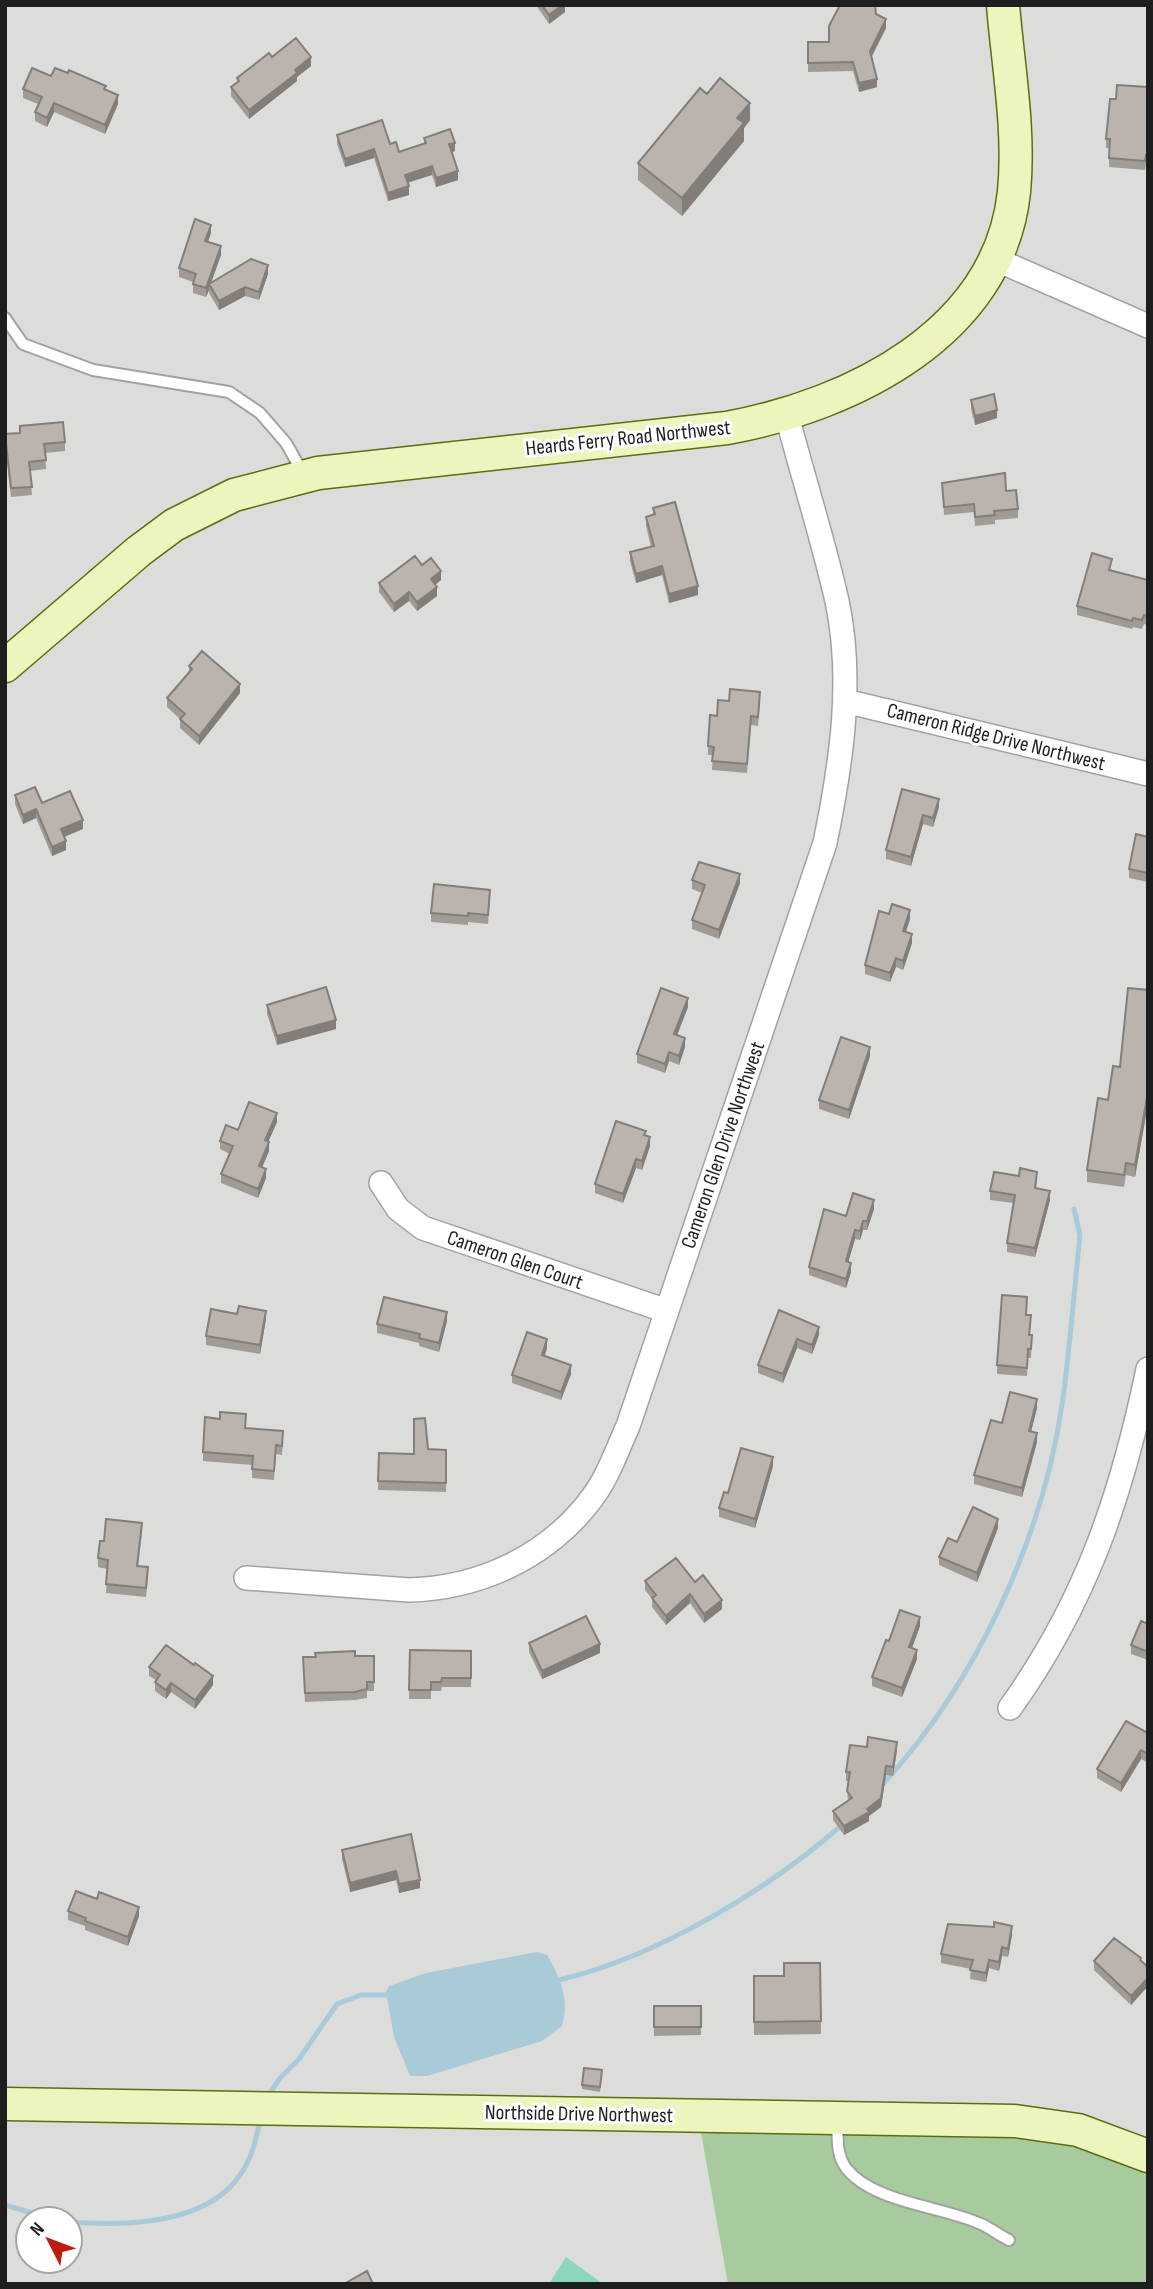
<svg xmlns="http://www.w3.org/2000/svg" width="1153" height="2289" font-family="'Sofia Sans Condensed',sans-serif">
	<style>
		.residential { fill: #dcdcdb; fill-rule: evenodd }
		.forest { fill: #a8cb9d }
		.pitch { fill: #8ad7be }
		.water { fill: #a9cbd9 }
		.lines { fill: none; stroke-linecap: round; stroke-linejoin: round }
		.stream { stroke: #a9cbd9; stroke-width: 5 }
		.lane-casing { stroke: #a2a2a2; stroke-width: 14 }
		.street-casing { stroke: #a2a2a2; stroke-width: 26 }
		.secondary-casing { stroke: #5d6d0e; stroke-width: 35 }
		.lane { stroke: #fff; stroke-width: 10 }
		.street { stroke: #fff; stroke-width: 23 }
		.secondary { stroke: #eef4be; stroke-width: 32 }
		.wall { fill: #a19b96 }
		.shaded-wall { fill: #837e7a }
		.building { fill: #bbb4ae; stroke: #837e7a; stroke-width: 2 }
		.labels { text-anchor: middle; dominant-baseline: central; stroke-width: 6; stroke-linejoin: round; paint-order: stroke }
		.street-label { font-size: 21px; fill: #1e1e1e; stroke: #fff }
	</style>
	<rect width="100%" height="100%" fill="#efece5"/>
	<path class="residential" d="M5 5H1148V2144L1095 2118 696 2099 728 2284H5ZM28 2219H70V2261H28Z"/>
	<path class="forest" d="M695 2099 1095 2118 1148 2144V2284H728Z"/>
	<path class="pitch" d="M566 2257 603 2284H549Z"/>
	<path class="water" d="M537 1952 547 1955C560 1977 570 2000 562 2026L542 2041 427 2076H410L394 2037 386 1992 389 1986 426 1973Z"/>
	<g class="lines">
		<path class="stream" d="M882 1785C975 1684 1042 1541 1062 1405 1070 1349 1074 1292 1080 1235L1074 1209
			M559 1980C657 1957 768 1890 843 1824
			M266 2099 280 2078 299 2059 337 2004 361 1995H392
			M5 2205 53 2219
			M70 2222C123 2226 206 2225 240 2175 251 2160 255 2143 259 2125"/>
		<g class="lane-casing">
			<path id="lane" d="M5 318 23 344 93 370 229 392 260 413 286 443 303 473
				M837 2121C838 2137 836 2155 846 2168 873 2203 942 2206 981 2224 990 2228 999 2235 1009 2240"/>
		</g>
		<g class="street-casing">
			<path id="street" d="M997 260 1148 326
				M845 701 1148 774
				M381 1183 398 1209 423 1228 667 1311
				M246 1578 409 1590C480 1588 548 1557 592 1498 608 1477 617 1450 628 1426L825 843C841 765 854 681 837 601 823 539 803 477 787 416
				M1010 1708C1086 1602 1122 1495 1148 1369"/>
		</g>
		<g class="secondary-casing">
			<path id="secondary" d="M5 666 139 551 174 525 234 495 318 473 727 428C852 405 999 333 1014 192 1020 130 1008 66 1003 5
				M5 2104 1015 2121 1078 2130 1148 2156"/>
		</g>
		<use href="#lane" class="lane"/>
		<use href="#street" class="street"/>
		<use href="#secondary" class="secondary"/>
	</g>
	<path class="wall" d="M536 5H565V12L549 24Z
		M876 14 886 28 871 57 877 87 859 92 853 71 808 72V42H829Z
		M272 57 311 66 297 77V81L249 119 231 96V87L237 82V78Z
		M51 76 106 90 118 104 105 134 54 112 47 127 35 121V112L38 104 23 98V89Z
		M1148 87V164H1146L1145 170 1109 167V148H1106V139L1116 99Z
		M707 94 750 120 744 128V141L682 216 638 180V163Z
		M337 135 390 144 399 152 424 144V138L455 151 452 152 458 180 436 187 432 175 408 183 409 195 388 201 374 158 345 167 337 144Z
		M211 233 208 242 221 255 211 282 268 274 259 300 245 296 219 310 209 293V290L206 297 193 293V282L179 277V268Z
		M971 400 997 418 975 425 971 409Z
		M5 434 65 442V451L45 453 46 469 30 471 32 495 11 497 5 446Z
		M942 483 1006 491 1018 509V518L995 520V524L975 526 974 512 944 515Z
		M653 508 698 595 669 603 662 575 636 583 630 561V552L651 547 646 526V517L653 515Z
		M422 565 441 580 435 585 437 596 417 611 409 601 394 612 379 592V583Z
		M1112 568 1111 571 1148 580V625L1144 624 1142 629 1133 627 1132 629 1077 615V606Z
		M189 666 240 693 199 745 180 728V719L167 707V698L189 673Z
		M760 701 758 726 751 725 747 773 712 770 713 755H708V746L717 716Z
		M902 789 939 807 933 827 923 824 911 866 886 859V850Z
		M15 795 42 803 83 829 64 837 66 850 52 856 36 818 23 824 15 804Z
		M1148 837V882L1129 878V869Z
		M692 880 740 883 719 939 692 929V920L702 893 692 889Z
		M490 899 488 924 468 922V925L431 922V913Z
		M889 914 910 919 906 932 912 943 903 970 896 967 890 982 865 974V965Z
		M1148 990V1104L1135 1177 1126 1175 1124 1187 1087 1182V1170L1108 1100Z
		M267 1005 336 1029 277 1045 267 1014Z
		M688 1007 677 1035 685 1047 679 1065 669 1061 665 1073 637 1063V1054Z
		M870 1056 849 1119 819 1109V1100Z
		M277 1122 268 1142 269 1151 262 1167 266 1178 258 1198 221 1183V1174L230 1154 220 1149V1141Z
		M646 1136 650 1146 642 1170 636 1168 623 1203 595 1193V1184Z
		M1037 1181 1036 1189 1050 1200 1035 1257 1007 1252V1243L1013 1203 990 1200V1191Z
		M874 1209 867 1230H863L860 1240 855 1239 848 1262 851 1272 846 1288 809 1275V1267L846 1216Z
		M779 1310 819 1335 812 1354 797 1348 783 1383 758 1373V1365Z
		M1026 1315 1031 1324 1030 1335H1032L1031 1358H1028L1027 1376 997 1374V1365Z
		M266 1319 260 1354 206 1345V1336Z
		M447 1321 439 1352 419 1346V1343L377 1333V1324Z
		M547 1348 545 1356 571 1374 561 1400 512 1383V1375Z
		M1037 1408 1031 1431 1037 1442 1022 1497 974 1484V1475L1002 1423Z
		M245 1428 283 1440 282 1455 276 1454 274 1480 252 1478V1465L203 1461V1452Z
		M428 1449 446 1450V1492L378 1490 379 1453 414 1454Z
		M773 1466 755 1528 719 1517V1508L728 1493Z
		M998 1528 977 1582 939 1565V1557L957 1542Z
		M142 1532 138 1566 148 1576 146 1597 106 1593 107 1569 98 1567V1558L104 1541Z
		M645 1581 695 1582 722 1609 704 1623 690 1603 666 1625 652 1607V1599L645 1590Z
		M1148 1624V1660L1131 1654V1645Z
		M920 1626 912 1648 917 1659 902 1697 872 1686V1677L889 1641Z
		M529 1643 600 1653 542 1679 529 1652Z
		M410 1650 471 1651V1687H442L441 1691H431V1699H409Z
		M374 1656V1691H367V1698L355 1700 305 1702 303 1657Z
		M149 1667 213 1685 195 1709 171 1692 166 1699 155 1691V1682L156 1680 149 1676Z
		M1148 1733V1763L1141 1759 1121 1792 1097 1778V1769Z
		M897 1750 893 1776 886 1775 881 1807 869 1816V1821L844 1835 833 1820V1811L848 1801 847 1791 848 1781H846V1772Z
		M411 1834 420 1888 399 1893 396 1880 350 1892 342 1859V1850Z
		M68 1911 139 1916 128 1946 85 1930V1926L68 1920Z
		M1012 1935 1008 1957 1002 1956 999 1971 989 1968 986 1982 970 1979 971 1969 941 1963V1954Z
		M1094 1961 1141 1962 1148 1967V1986L1131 2005 1094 1970Z
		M820 1963 821 2034 754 2035V1976H784Z
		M654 2006H701V2035L654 2036Z
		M602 2075 600 2092 582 2089V2085Z"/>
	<path class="shaded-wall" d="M562 5H565V12L549 24V15Z
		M886 19V28L870 60V51Z
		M311 57V66L297 77V81L249 119V110L295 70Z
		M877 79V87L859 92V83Z
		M118 95V104L105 134V125Z
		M54 103V112L47 127V118Z
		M750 103V120L744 128V141L682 216V198L737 118Z
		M455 143V151L449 153V144Z
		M374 149V158L345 167V159Z
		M432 166V175L405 183V175Z
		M458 171V180L436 187V178Z
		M409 186V195L388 201V193Z
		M211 225V233L205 250V241Z
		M221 246V255L210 286 209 284V290L206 297V288Z
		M268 265V274L259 300V292Z
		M245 287V296L219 310V301Z
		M997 410V418L975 425V416Z
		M662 566V575L636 583V574Z
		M441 571V580L431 588V579Z
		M698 586V595L669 603V594Z
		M437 587V596L417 611V602Z
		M409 592V601L394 612V604Z
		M240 684V693L199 745V736Z
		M939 799V807L933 827V818Z
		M36 809V818L23 824V815Z
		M923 815V824L911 866V857Z
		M83 820V829L61 838V829Z
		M66 841V850L52 856V847Z
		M740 874V883L719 939V930Z
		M910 910V919L903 940V931Z
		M912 934V943L903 970V961Z
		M896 958V967L890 982V973Z
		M688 998V1007L674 1043V1034Z
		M336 1020V1029L277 1045V1036Z
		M685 1038V1047L679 1065V1056Z
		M870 1047V1056L849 1119V1110Z
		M669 1052V1061L665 1073V1064Z
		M1148 1092V1104L1135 1177V1165Z
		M277 1113V1122L265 1149V1140Z
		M650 1137V1146L642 1170V1161Z
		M269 1142V1151L259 1175V1166Z
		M636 1159V1168L623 1203V1194Z
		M266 1169V1178L258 1198V1189Z
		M1050 1191V1200L1035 1257V1248Z
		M874 1200V1209L867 1230V1221Z
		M863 1221V1230L860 1240V1231Z
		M855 1230V1239L846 1270V1261Z
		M851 1263V1272L846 1288V1279Z
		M266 1311V1319L260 1354V1345Z
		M447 1312V1321L439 1352V1343Z
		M819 1327V1335L812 1354V1345Z
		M547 1339V1348L542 1364V1355Z
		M797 1339V1348L783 1383V1374Z
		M571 1365V1374L561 1400V1392Z
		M1037 1399V1408L1029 1440V1431Z
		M1037 1433V1442L1022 1497V1488Z
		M773 1457V1466L755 1528V1519Z
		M998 1519V1528L977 1582V1573Z
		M690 1594V1603L666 1625V1616Z
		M722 1600V1609L704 1623V1614Z
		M920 1617V1626L909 1656V1647Z
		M600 1644V1653L542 1679V1671Z
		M917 1650V1659L902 1697V1688Z
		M213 1676V1685L195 1709V1700Z
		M171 1683V1692L166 1699V1690Z
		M897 1742V1750L893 1776V1767Z
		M1141 1750V1759L1121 1792V1783Z
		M886 1766V1775L881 1807 869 1816V1821L844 1835V1826L867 1809Z
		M396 1871V1880L350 1892V1883Z
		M420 1880V1888L399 1893V1884Z
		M139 1907V1916L128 1946V1937Z
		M1012 1926V1935L1008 1957V1949Z
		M1002 1947V1956L999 1971V1962Z
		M989 1960V1968L986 1982V1973Z
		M1148 1978V1986L1131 2005V1996Z"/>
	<path class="building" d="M542 5H562L549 15Z
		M840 5H875L876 14 886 19 870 51 877 79 859 83 853 62 808 63V42H829V26Z
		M296 38 311 57 295 70 297 73 249 110 231 87 239 81 237 78 269 53 272 57Z
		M32 68 51 76 55 68 68 73 69 70 106 86 104 89 118 95 105 125 54 103 47 118 35 112 42 97 23 89Z
		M720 78 750 103 737 118 744 123 682 198 638 163 700 88 707 94Z
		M1117 85 1148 87V155H1146L1145 161 1109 158 1110 139H1106L1110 99H1116Z
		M382 120 390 144 396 142 399 152 426 143 424 138 450 129 455 143 449 144 458 171 436 178 432 166 405 175 409 186 388 193 374 149 345 159 337 135Z
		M195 219 211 225 205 241 221 246 206 288 193 284 196 274 179 268Z
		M251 259 268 265 259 292 245 287 219 301 209 284Z
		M994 394 997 410 975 416 971 400Z
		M63 422 65 442 44 444 46 460 29 462 32 487 11 488 5 434 20 433V426Z
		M1005 473 1006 491 1016 490 1018 509 994 511 995 515 975 517 974 504 944 507 942 483Z
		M675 502 698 586 669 594 662 566 636 574 630 552 654 546 646 517 655 514 653 508Z
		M1092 553 1112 559 1109 570 1148 580V616L1144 615 1142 620 1133 618 1132 621 1077 606Z
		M415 556 422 565 431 558 441 571 431 579 437 587 417 602 409 592 394 604 379 583Z
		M202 651 240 684 199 736 180 719 185 714 167 698 192 669 189 666Z
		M730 689 760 692 758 717 751 716 747 764 712 761 714 747 708 746 710 715 717 716 718 700 729 701Z
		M35 787 42 803 70 791 83 820 61 829 66 841 52 847 36 809 23 815 15 795Z
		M902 789 939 799 933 818 923 815 911 857 886 850Z
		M1136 834 1148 837V873L1129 869Z
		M699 862 740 874 719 930 692 920 705 885 692 880Z
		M434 884 490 890 488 915 468 913V916L431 913Z
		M892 904 910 910 903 931 912 934 903 961 896 958 890 973 865 965 879 911 889 914Z
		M326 987 336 1020 277 1036 267 1005Z
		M661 988 688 998 674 1034 685 1038 679 1056 669 1052 665 1064 637 1054Z
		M1128 988 1148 990V1092L1135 1165 1126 1163 1124 1175 1087 1170 1098 1098 1108 1100 1113 1066 1120 1067Z
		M841 1037 870 1047 849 1110 819 1100Z
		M249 1102 277 1113 265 1140 269 1142 259 1166 266 1169 258 1189 221 1174 233 1146 220 1141 226 1125 238 1130Z
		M616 1121 646 1131 644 1135 650 1137 642 1161 636 1159 623 1194 595 1184Z
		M1020 1168 1037 1172 1035 1188 1050 1191 1035 1248 1007 1243 1015 1195 990 1191 994 1172 1019 1176Z
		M853 1193 874 1200 867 1221H863L860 1231 855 1230 846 1261 851 1263 846 1279 809 1267 824 1209 846 1216Z
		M1002 1295 1027 1297 1026 1315H1031L1029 1335H1032L1031 1349H1028L1027 1368 997 1365Z
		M384 1297 447 1312 439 1343 419 1338 420 1334 377 1324Z
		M239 1306 266 1311 260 1345 206 1336 211 1309 237 1314Z
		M779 1310 819 1327 812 1345 797 1339 783 1374 758 1365Z
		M527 1332 547 1339 542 1355 571 1365 561 1392 512 1375Z
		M1010 1392 1037 1399 1029 1431 1037 1433 1022 1488 974 1475 991 1420 1002 1423Z
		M220 1412 246 1414 245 1428 283 1431 282 1446 276 1445 274 1471 252 1469 253 1456 203 1452 205 1417 220 1419Z
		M425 1418 428 1449 446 1450V1483L378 1481 379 1453 414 1454V1419Z
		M741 1448 773 1457 755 1519 719 1508 724 1492 728 1493Z
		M973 1507 998 1519 977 1573 939 1557 948 1538 957 1542Z
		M106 1519 142 1523 137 1566 148 1567 146 1588 106 1584 108 1560 98 1558 100 1541H104Z
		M676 1558 695 1582 703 1575 722 1600 704 1614 690 1594 666 1616 652 1598 656 1595 645 1581Z
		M900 1610 920 1617 909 1647 917 1650 902 1688 872 1677 886 1640 889 1641Z
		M586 1616 600 1644 542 1671 529 1643Z
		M1141 1621 1148 1624V1652L1131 1645Z
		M166 1645 194 1665 195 1663 213 1676 195 1700 171 1683 166 1690 155 1682 160 1675 149 1667Z
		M410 1650 471 1651V1678H442L441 1682H431V1690H409Z
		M355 1651V1656H374V1682H367V1689L355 1692 305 1693 303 1657H316L315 1653Z
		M1126 1721 1148 1733V1754L1141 1750 1121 1783 1097 1769Z
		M868 1737 897 1742 893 1767 886 1766 881 1798 867 1809 869 1812 844 1826 833 1811 852 1798 847 1791 850 1772H846L850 1745 867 1747Z
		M411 1834 420 1880 399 1884 396 1871 350 1883 342 1850Z
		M76 1891 97 1899 99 1892 139 1907 128 1937 85 1921 86 1918 68 1911Z
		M994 1922 1012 1926 1008 1949 1002 1947 999 1962 989 1960 986 1973 970 1970 973 1960 941 1954 948 1924 994 1927Z
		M1114 1938 1141 1958 1140 1960 1148 1967V1978L1131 1996 1094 1961Z
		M784 1963H820L821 2021 754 2022V1976H784Z
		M654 2006H701V2027H654Z
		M584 2068 602 2070 600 2087 582 2085Z
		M367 2271 373 2284H344Z"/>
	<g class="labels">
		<g class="street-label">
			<text transform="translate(628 438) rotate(-6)">Heards Ferry Road Northwest</text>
			<text transform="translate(996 737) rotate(14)">Cameron Ridge Drive Northwest</text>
			<text transform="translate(723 1145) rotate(-71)">Cameron Glen Drive Northwest</text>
			<text transform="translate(515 1260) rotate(19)">Cameron Glen Court</text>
			<text transform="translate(579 2114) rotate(1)">Northside Drive Northwest</text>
		</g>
	</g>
	<rect width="1153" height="2289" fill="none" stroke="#1e1e1e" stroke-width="14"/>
	<g transform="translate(49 2240) rotate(312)"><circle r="33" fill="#ffffff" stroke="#a5a5a5" stroke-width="2"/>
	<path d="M0-5L12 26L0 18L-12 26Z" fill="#bd1a10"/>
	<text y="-10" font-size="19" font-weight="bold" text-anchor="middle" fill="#1e1e1e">N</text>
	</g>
</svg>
